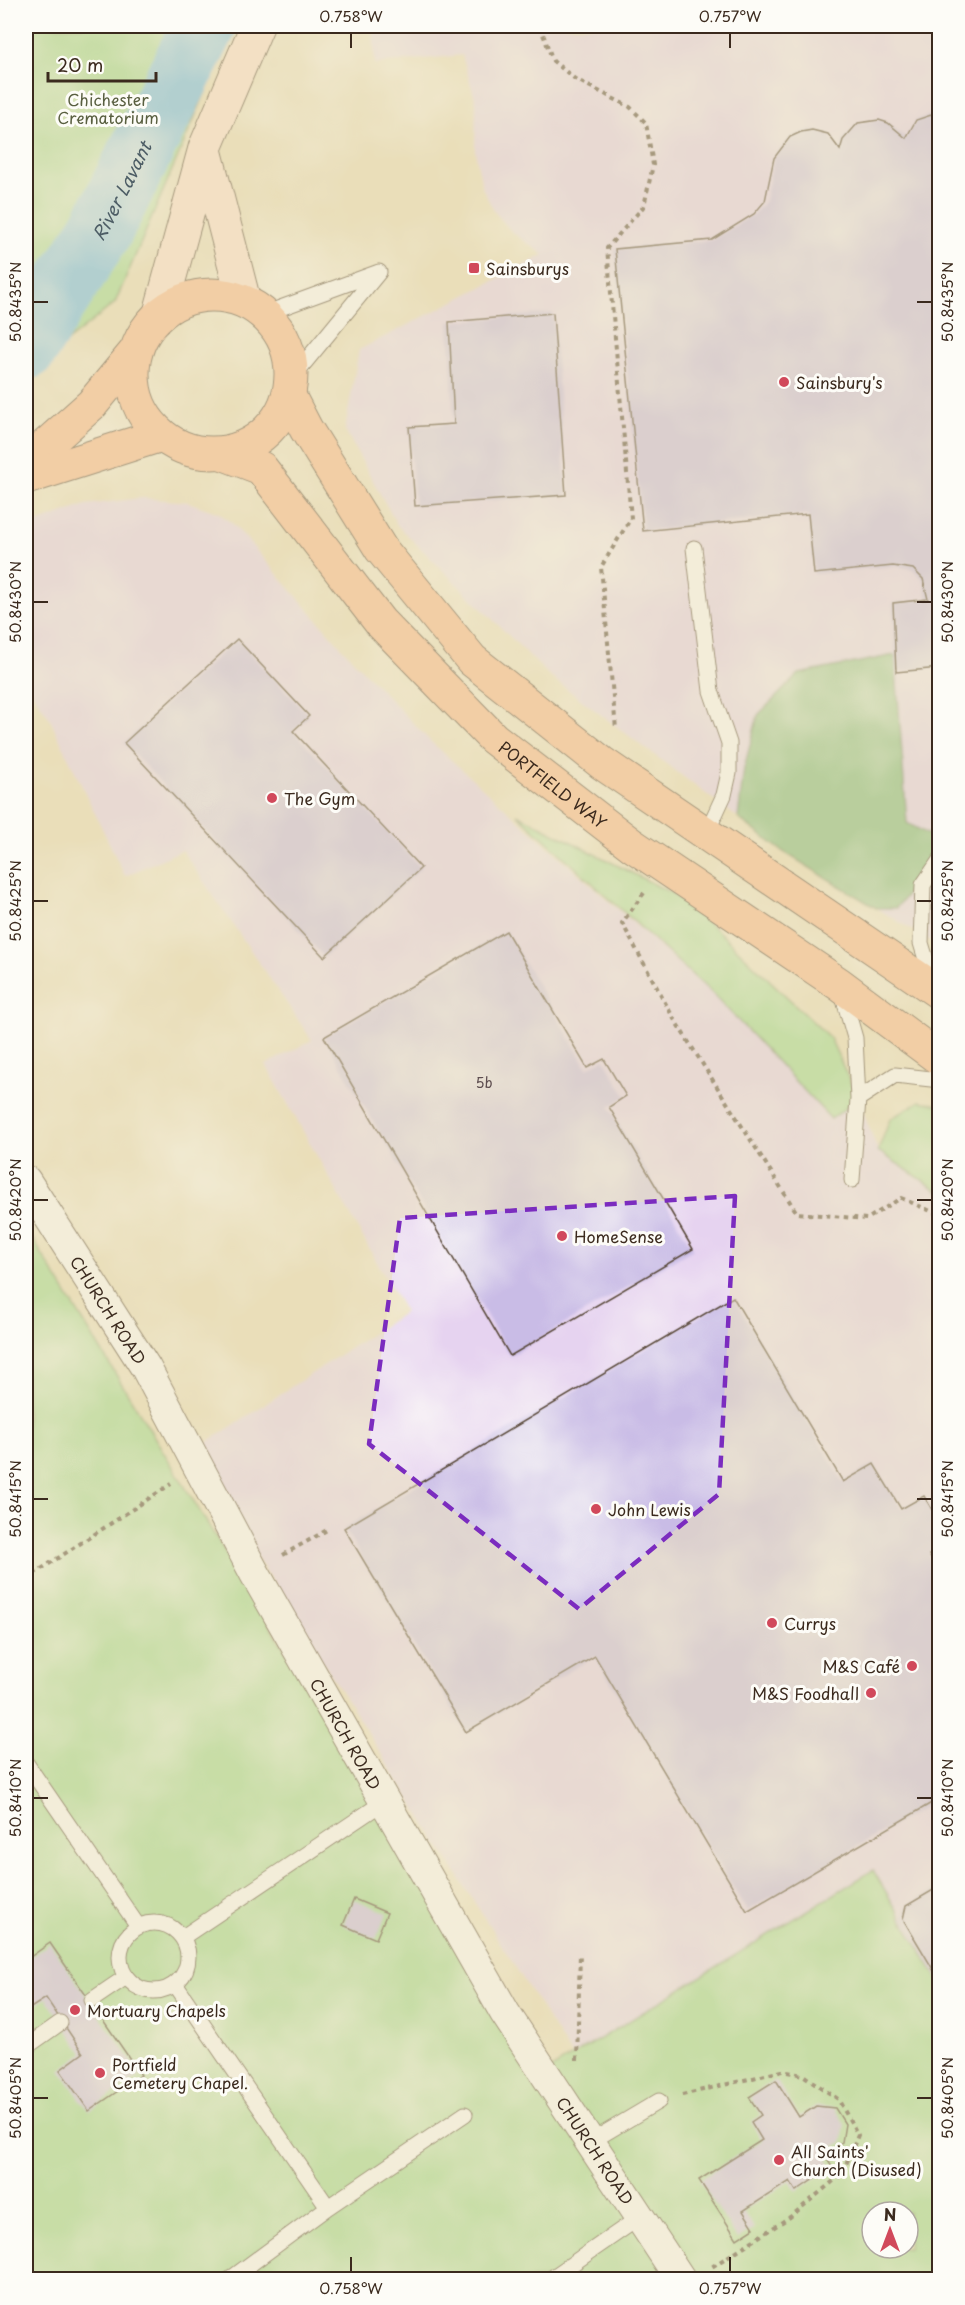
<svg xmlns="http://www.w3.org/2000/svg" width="965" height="2305" font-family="'Playpen Sans',sans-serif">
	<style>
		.built { fill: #e6d3f0 }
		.green { fill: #9fdb8f; stroke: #6d8256; stroke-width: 1.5; fill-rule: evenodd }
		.forest { fill: #7fbb7a; stroke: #5d724c; stroke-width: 1.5 }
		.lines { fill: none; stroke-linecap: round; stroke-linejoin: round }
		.river { stroke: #6fbde9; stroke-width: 64 }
		.building { fill: #c9bce6 }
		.lane-casing { stroke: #554535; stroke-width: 17 }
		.street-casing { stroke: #554535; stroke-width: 32 }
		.secondary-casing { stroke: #554535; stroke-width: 35 }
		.primary-casing { stroke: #554535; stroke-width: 35 }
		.path { stroke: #554535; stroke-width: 4; stroke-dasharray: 4.5 4.5; stroke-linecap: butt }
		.lane { stroke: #fff; stroke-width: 15 }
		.street { stroke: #fff; stroke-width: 30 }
		.secondary { stroke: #fee3d1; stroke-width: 33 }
		.primary { stroke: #fcba8d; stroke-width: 33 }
		.marked { fill: none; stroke: #7b2cbf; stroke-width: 4.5; stroke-dasharray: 12 8; stroke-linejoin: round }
		.ticks { fill: none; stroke: #3b2a1e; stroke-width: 2 }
		.poi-dot { fill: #d1495b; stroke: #fdfcf7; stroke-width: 2 }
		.labels { text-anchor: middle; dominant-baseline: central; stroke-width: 6; stroke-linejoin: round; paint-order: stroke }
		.number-label { font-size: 14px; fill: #5e4e50 }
		.park-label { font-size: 16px; fill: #595f40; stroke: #fdfcf7 }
		.poi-label { font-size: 16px; fill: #3b2a1e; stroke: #fdfcf7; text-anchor: start }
		.street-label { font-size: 16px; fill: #3b2a1e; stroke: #fdfcf7 }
		.water-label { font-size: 18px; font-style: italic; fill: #4d5d65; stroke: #fdfcf7 }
		.neatline { fill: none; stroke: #3b2a1e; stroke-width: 2 }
		.ticks-label { font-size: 15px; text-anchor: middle; fill: #3b2a1e }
	</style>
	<rect width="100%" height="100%" fill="#fdfcf7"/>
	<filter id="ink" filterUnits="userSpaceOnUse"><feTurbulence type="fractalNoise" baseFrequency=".0167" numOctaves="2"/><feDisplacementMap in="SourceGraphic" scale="12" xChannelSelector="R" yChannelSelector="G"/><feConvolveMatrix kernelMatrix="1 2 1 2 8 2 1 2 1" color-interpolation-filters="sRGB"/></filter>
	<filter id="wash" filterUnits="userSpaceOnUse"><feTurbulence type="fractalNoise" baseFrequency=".008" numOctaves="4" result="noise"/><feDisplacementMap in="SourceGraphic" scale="24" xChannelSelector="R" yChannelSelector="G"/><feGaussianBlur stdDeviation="1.35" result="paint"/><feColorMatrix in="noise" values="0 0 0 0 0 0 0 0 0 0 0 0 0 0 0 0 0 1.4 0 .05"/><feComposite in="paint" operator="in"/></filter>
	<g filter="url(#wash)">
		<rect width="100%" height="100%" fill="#eadeb9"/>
		<path class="built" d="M373 26H939V946L782 851 551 677 398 526 345 430 359 350 544 255 512 232 494 211 482 187 475 150 476 102 462 55 375 64Z
			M142 498 188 502 219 513 234 525 351 658 430 741 714 995 831 1118 858 1099 878 1151 939 1191V1981L873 1870 573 2058 191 1453 405 1312 266 1065 312 1040 182 850 125 876 49 717 26 683V527L86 505Z"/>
		<path class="green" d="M26 26H234L115 303 26 374Z
			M517 814 673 894 718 931 830 1038 858 1099 831 1119 714 995Z
			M920 1101 939 1105V1191L878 1151 890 1119Z
			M26 1228 545 2073 873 1870 939 1981V2279H26ZM872 2212H908V2248H872Z"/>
		<path class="forest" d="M895 655 907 823 935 838C930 864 914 888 896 908H876L782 851 738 818 744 768 758 715 799 674Z"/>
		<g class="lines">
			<path class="river" id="s1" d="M26 348 102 228 204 26"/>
		</g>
		<g id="blocks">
			<path class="building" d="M940 112V668L896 672 893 603 928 599 923 579 913 569 893 566 814 574 808 514 643 531 615 249 712 240 754 214 765 201 774 158 790 137 801 132 812 130 828 134 840 150 843 140 858 123 879 120 888 123 906 138 916 120Z
				M553 313 566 495 415 506 409 427 454 424 449 322Z
				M237 639 309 716 293 731 421 868 324 957 124 743Z
				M506 931 587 1068 604 1059 626 1096 609 1107 693 1249 510 1356 324 1037Z
				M733 1297 843 1482 874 1464 901 1509 924 1496 940 1523V1549L929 1555 940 1574V1798L747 1911 595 1656 466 1732 344 1528Z
				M940 1886V1981L903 1919 906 1906Z
				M354 1899 387 1913 376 1939 343 1925Z
				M50 1943 141 2075 89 2111 60 2070 83 2053 46 1998 26 2011V1960Z
				M776 2080 799 2117 816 2106 835 2108 845 2124 842 2142 824 2154 832 2167 796 2191 790 2181 743 2211 754 2228 737 2239 699 2180 762 2140 751 2122 761 2115 749 2097Z"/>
		</g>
	</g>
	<g filter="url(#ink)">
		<use href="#blocks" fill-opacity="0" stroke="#554535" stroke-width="1.5"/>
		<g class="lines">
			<g class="lane-casing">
				<path id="lane" d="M264 314 379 272
					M292 378 379 272
					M694 548 711 691 729 743V773L724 795 706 834
					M933 982 921 943 923 885 940 860
					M842 993 855 1038 858 1099 852 1180
					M858 1099 895 1075 940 1080
					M26 1763 138 1926
					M120 1957a34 34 0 1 1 68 0a34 34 0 1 1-68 0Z
					M183 1937 385 1801
					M175 1984 328 2207
					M92 2000 126 1977
					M26 2047 60 2023
					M590 2142 659 2101
					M229 2280 328 2207 465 2114
					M549 2280 640 2217"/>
			</g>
			<g class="street-casing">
				<g id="street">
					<path id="s2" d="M26 1181 146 1368 254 1572 505 2013 681 2280"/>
				</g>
			</g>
			<g class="secondary-casing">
				<path id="secondary" d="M205 150 244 301
					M160 313 205 148 257 26"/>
			</g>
			<g class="primary-casing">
				<g id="primary">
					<circle cx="212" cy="374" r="79"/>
					<path d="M289 396 306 429 381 549 472 660 602 763 940 993"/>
					<path id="s3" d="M222 453 261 468 380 622 493 738 632 845 839 984 940 1059"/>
					<path d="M26 463 92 404 136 351"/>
					<path d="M26 478 161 435"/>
				</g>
			</g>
			<path class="path" d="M540 26 553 61 575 79 630 107 646 123 653 165 644 206 607 248 631 518 601 567 616 729
				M644 893 622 923 674 1019 797 1213 867 1219 901 1198 940 1215
				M283 1555 327 1530
				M26 1579 171 1484
				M577 2060 580 1953
				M682 2095 782 2071 803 2075 838 2099 858 2135 842 2174 790 2217 710 2268"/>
			<use href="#lane" class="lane"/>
			<use href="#street" class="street"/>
			<use href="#secondary" class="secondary"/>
			<use href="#primary" class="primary"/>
		</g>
	</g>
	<path d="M0 0H965V2305H0ZM735 1196 719 1494 579 1609 369 1444 400 1218Z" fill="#eadeb9" fill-opacity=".55" fill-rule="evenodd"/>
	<path class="marked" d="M735 1196 719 1494 579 1609 369 1444 400 1218Z"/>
	<path class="ticks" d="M351 33V48M730 33V48M33 302H48M917 302H932M33 602H48M917 602H932M33 901H48M917 901H932M33 1200H48M917 1200H932M33 1499H48M917 1499H932M33 1798H48M917 1798H932M33 2098H48M917 2098H932M351 2257V2272M730 2257V2272"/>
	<g class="poi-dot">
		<rect x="468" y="262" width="12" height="12" rx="3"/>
		<circle cx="784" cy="382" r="6"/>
		<circle cx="272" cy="798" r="6"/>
		<circle cx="562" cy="1236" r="6"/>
		<circle cx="596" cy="1509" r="6"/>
		<circle cx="772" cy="1623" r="6"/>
		<circle cx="912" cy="1666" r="6"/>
		<circle cx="871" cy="1693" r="6"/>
		<circle cx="75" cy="2010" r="6"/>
		<circle cx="100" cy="2073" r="6"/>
		<circle cx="779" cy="2160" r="6"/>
	</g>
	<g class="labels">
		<g class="number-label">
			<text x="484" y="1082">5b</text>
		</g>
		<g class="park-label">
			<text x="108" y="99">Chichester<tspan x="108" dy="18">Crematorium</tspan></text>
		</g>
		<g class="poi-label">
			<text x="486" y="268">Sainsburys</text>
			<text x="796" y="382">Sainsbury's</text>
			<text x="284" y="798">The Gym</text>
			<text x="574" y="1236">HomeSense</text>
			<text x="608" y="1509">John Lewis</text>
			<text x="784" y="1623">Currys</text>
			<text x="900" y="1666" text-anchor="end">M&amp;S Café</text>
			<text x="859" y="1693" text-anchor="end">M&amp;S Foodhall</text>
			<text x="87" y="2010">Mortuary Chapels</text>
			<text x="112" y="2064">Portfield<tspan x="112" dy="18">Cemetery Chapel.</tspan></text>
			<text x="791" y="2151">All Saints'<tspan x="791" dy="18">Church (Disused)</tspan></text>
		</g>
		<g class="street-label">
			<text stroke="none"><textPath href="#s3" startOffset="474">PORTFIELD WAY</textPath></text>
			<text stroke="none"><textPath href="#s2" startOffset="153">CHURCH ROAD</textPath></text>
			<text stroke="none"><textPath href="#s2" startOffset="639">CHURCH ROAD</textPath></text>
			<text stroke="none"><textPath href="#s2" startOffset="1125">CHURCH ROAD</textPath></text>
		</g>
		<g class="water-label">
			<text stroke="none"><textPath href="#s1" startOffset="184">River Lavant</textPath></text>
		</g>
	</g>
	<rect width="965" height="2305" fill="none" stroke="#fdfcf7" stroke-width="66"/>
	<g transform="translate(890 2230)"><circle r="28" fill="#fdfcf7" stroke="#afa8a0" stroke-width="1.5"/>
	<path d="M0-4.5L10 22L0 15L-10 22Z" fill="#d1495b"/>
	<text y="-9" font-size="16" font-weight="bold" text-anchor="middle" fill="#3b2a1e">N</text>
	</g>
	<path d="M48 72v9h108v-9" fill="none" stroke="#3b2a1e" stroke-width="3"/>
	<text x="57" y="72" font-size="18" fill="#3b2a1e" stroke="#fdfcf7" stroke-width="4.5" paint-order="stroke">20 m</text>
	<rect x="33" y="33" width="899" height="2239" class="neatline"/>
	<g class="ticks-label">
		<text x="351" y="22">0.758°W</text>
		<text x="730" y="22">0.757°W</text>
		<text transform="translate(16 302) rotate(-90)" y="5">50.8435°N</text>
		<text transform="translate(948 302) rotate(-90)" y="5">50.8435°N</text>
		<text transform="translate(16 602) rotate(-90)" y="5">50.8430°N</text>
		<text transform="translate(948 602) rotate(-90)" y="5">50.8430°N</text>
		<text transform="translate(16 901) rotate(-90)" y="5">50.8425°N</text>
		<text transform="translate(948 901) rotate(-90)" y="5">50.8425°N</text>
		<text transform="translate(16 1200) rotate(-90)" y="5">50.8420°N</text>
		<text transform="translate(948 1200) rotate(-90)" y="5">50.8420°N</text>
		<text transform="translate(16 1499) rotate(-90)" y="5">50.8415°N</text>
		<text transform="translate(948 1499) rotate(-90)" y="5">50.8415°N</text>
		<text transform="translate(16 1798) rotate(-90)" y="5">50.8410°N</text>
		<text transform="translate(948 1798) rotate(-90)" y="5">50.8410°N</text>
		<text transform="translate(16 2098) rotate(-90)" y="5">50.8405°N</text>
		<text transform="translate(948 2098) rotate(-90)" y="5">50.8405°N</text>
		<text x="351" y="2294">0.758°W</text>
		<text x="730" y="2294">0.757°W</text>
	</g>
</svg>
